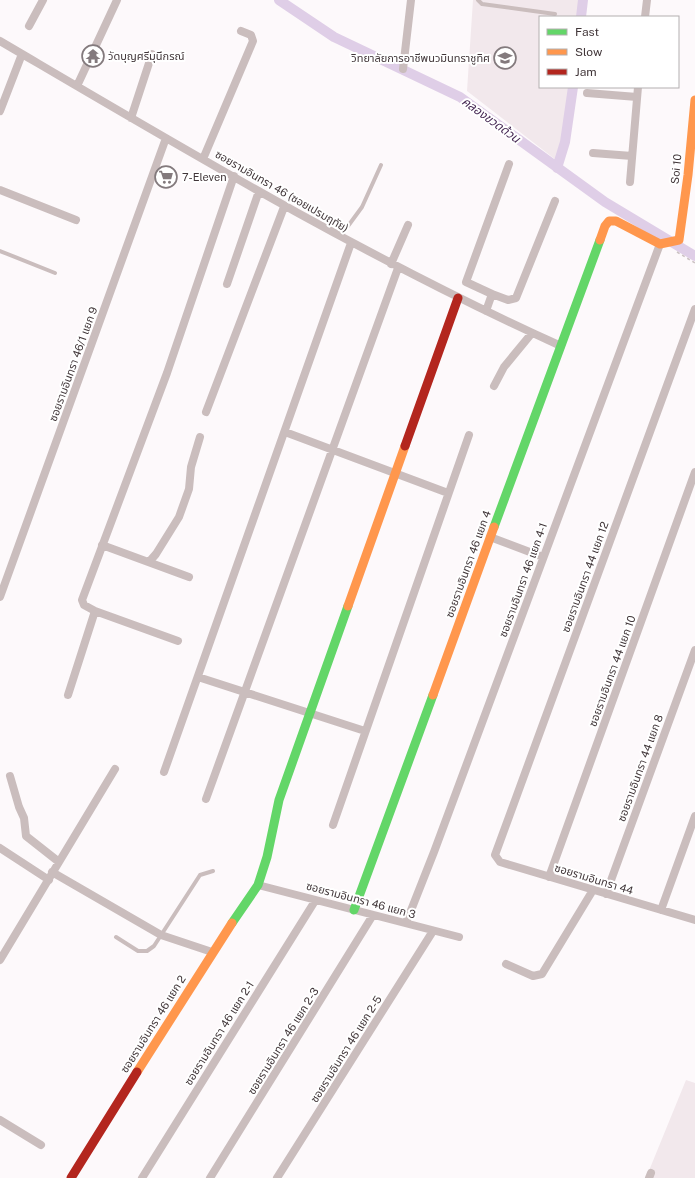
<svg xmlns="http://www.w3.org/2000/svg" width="695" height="1178" font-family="'Public Sans','Noto Sans Thai',sans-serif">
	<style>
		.built { fill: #f2e8ec }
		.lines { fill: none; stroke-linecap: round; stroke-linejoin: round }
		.canal { stroke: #dfcee7; stroke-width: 10 }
		.path { stroke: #cbc1c2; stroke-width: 1.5; stroke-dasharray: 3 3; stroke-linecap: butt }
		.lane { stroke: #cabdbd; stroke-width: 4 }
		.street { stroke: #cabdbd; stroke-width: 8 }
		.fast { stroke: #63d668; stroke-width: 9 }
		.slow { stroke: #ff974d; stroke-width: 9 }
		.jam { stroke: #b3261e; stroke-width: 9 }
		.labels { text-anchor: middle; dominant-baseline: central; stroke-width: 4; stroke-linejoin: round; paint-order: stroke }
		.poi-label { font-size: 11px; fill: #413639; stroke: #fff; text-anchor: start }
		.street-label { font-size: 11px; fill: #413639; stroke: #fff }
		.water-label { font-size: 12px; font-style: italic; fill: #432551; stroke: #fff }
	</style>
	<rect width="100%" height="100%" fill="#fdf9fb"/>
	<path class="built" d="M473 0H580L578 17H540V87H569L563 136 556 160 467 91Z
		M686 1080 695 1083V1178H646Z"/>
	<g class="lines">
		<path class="canal" d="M279 0 334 37 460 97 605 202 695 256
			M581 17 583 0
			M557 168 565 142 573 87"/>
		<path class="path" d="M677 252 695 263"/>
		<path class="lane" d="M478 0 482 4 555 14
			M340 237 362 207 381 165
			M0 251 55 273
			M116 937 138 951H147L154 946 200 875 213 871"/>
		<path class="street" d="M645 17 647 0
			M29 26 43 0
			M0 41C184 149 366 258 561 346
			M403 69 411 0
			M77 86 117 0
			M587 93 637 97
			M0 111 22 54
			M131 118 152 54
			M593 153 632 156
			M203 159 253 41 251 35 241 31
			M630 182 638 87
			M0 190 76 220
			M391 264 408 225
			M227 284 259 191
			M492 294 466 282 509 164
			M695 309 495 855 500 862 695 920
			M486 311 492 294 508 300 516 298 555 201
			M494 386 504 367 532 333
			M206 412 284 207
			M285 432 448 493
			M490 537 543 557
			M102 545 189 577
			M149 562 156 554 179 517 189 489 191 467 200 437
			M0 597 166 138
			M178 641 95 611 84 605 82 600 167 373 234 176
			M198 677 365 731
			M68 695 95 611
			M164 772 351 243
			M10 776 19 807 24 818 26 836 59 862
			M206 799 398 268
			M333 825 469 435
			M0 848 49 880
			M52 872 161 935 212 952
			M549 877 695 472
			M258 885 459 937
			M606 894 695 650
			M661 910 695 816
			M406 923 434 852 660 244
			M0 960 115 769
			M506 964 533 976 542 974 593 890
			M0 1120 41 1145
			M142 1178 315 901
			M210 1178 373 915
			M277 1178 433 931
			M649 1178 651 1173"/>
		<path class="fast" d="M494 527 600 240
			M354 910 433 695
			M232 923 258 885 267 857 279 800 348 606"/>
		<path class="slow" d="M600 240 605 226 609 221H616L660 244 679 240 688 175 695 100
			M348 606 405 446
			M433 695 494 527
			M137 1072 232 923"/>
		<path class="jam" d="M405 446 458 298
			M71 1178 137 1072"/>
	</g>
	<defs>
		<g id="temple-ring" transform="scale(1.15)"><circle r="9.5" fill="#fff" stroke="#837a7d" stroke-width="1.5"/><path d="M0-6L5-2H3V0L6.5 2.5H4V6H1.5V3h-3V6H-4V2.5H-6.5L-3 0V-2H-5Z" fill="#837a7d"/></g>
		<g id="university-ring" transform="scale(1.15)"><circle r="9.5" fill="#fff" stroke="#837a7d" stroke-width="1.5"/><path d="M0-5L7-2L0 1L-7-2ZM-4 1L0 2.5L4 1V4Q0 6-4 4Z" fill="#837a7d"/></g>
		<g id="supermarket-ring" transform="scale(1.15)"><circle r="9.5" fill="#fff" stroke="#837a7d" stroke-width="1.5"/><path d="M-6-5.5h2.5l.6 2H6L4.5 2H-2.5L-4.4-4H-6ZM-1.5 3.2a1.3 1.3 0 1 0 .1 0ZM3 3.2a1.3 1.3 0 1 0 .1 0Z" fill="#837a7d"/></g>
	</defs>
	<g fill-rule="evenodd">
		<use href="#temple-ring" x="93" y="56"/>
		<use href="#university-ring" x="505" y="58"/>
		<use href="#supermarket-ring" x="166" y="177"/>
	</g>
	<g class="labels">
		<g class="poi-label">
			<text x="108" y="56">วัดบุญศรีมุนีกรณ์</text>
			<text x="490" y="58" text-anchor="end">วิทยาลัยการอาชีพนวมินทราชูทิศ</text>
			<text x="182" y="177">7-Eleven</text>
		</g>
		<g class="street-label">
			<text transform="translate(676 169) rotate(-84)">Soi 10</text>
			<text transform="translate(282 191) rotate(30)">ซอยรามอินทรา 46 (ซอยเปรมฤทัย)</text>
			<text transform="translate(73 364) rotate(-70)">ซอยรามอินทรา 46/1 แยก 9</text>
			<text transform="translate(468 564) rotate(-70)">ซอยรามอินทรา 46 แยก 4</text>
			<text transform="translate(585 577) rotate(-70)">ซอยรามอินทรา 44 แยก 12</text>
			<text transform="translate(523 580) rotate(-70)">ซอยรามอินทรา 46 แยก 4-1</text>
			<text transform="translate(612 671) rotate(-70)">ซอยรามอินทรา 44 แยก 10</text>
			<text transform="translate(640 768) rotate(-70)">ซอยรามอินทรา 44 แยก 8</text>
			<text transform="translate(594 879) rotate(17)">ซอยรามอินทรา 44</text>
			<text transform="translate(361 900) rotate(15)">ซอยรามอินทรา 46 แยก 3</text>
			<text transform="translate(153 1024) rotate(-58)">ซอยรามอินทรา 46 แยก 2</text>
			<text transform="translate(219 1033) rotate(-58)">ซอยรามอินทรา 46 แยก 2-1</text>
			<text transform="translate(283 1041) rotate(-58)">ซอยรามอินทรา 46 แยก 2-3</text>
			<text transform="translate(346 1049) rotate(-58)">ซอยรามอินทรา 46 แยก 2-5</text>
		</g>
		<g class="water-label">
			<text transform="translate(491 120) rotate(36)">คลองขวดด้วน</text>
		</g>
	</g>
	<rect x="539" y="16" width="140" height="72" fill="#ffffff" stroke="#b3afb0"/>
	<rect x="547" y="29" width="20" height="6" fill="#63d668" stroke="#b3afb0"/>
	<text x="575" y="36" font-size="12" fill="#413639">Fast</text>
	<rect x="547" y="49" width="20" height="6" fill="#ff974d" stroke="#b3afb0"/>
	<text x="575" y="56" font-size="12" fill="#413639">Slow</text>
	<rect x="547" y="69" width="20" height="6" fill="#b3261e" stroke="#b3afb0"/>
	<text x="575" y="76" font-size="12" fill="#413639">Jam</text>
</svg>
